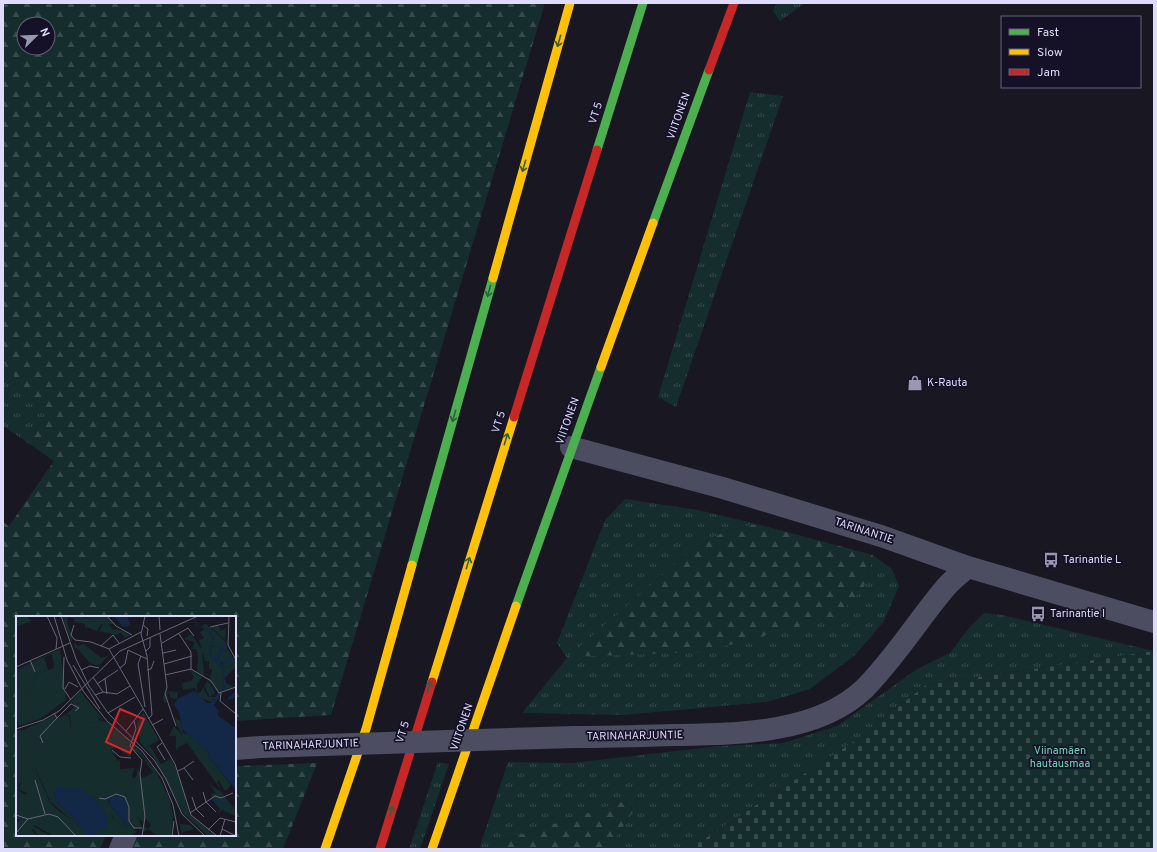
<svg xmlns="http://www.w3.org/2000/svg" width="1157" height="852" font-family="Overpass,sans-serif">
	<style>
		.grass { fill: url(#grass-tufts) }
		.forest { fill: url(#forest-firs); fill-rule: evenodd }
		.cemetery { fill: url(#cemetery-stones) }
		.lines { fill: none; stroke-linecap: round; stroke-linejoin: round }
		.street { stroke: #4d4d62; stroke-width: 22 }
		.fast { stroke: #4caf50; stroke-width: 9 }
		.slow { stroke: #ffc107; stroke-width: 9 }
		.jam { stroke: #c62828; stroke-width: 9 }
		.street-bridge { stroke: #4d4d62; stroke-width: 22 }
		.oneway { stroke: #30603c }
		.labels { text-anchor: middle; dominant-baseline: central; stroke-width: 3.5; stroke-linejoin: round; paint-order: stroke }
		.street-label { font-size: 11px; fill: #dedbfc; stroke: #151227 }
		.poi-label { font-size: 11px; fill: #dedbfc; stroke: #151227; text-anchor: start }
		.park-label { font-size: 11px; fill: #6cd7b8; stroke: #151227 }
		.inset-river { fill: none; stroke: #132846; stroke-width: 2 }
		.inset-road { fill: none; stroke: #676579; stroke-width: 1 }
		.view { fill: #d62828; fill-opacity: 0.15; stroke: #d62828; stroke-width: 2 }
		.inset-edge { fill: none; stroke: #dedbfc; stroke-width: 2 }
	</style>
	<defs>
		<pattern id="grass-tufts" width="24" height="20" patternUnits="userSpaceOnUse"><rect width="24" height="20" fill="#162d2d"/><path d="M3 7l-1-3M5 7V3M7 7l1-3M15 17l-1-3M17 17v-4M19 17l1-3" fill="none" stroke="#374b4c"/></pattern>
		<pattern id="forest-firs" width="22" height="20" patternUnits="userSpaceOnUse"><rect width="22" height="20" fill="#162d2d"/><path d="M5 1l3.5 6h-7zM16 11l3.5 6h-7z" fill="#374b4c"/></pattern>
		<pattern id="cemetery-stones" width="16" height="16" patternUnits="userSpaceOnUse"><rect width="16" height="16" fill="#162d2d"/><path d="M2 7V4a2 2 0 0 1 4 0v3zM10 15v-3a2 2 0 0 1 4 0v3z" fill="#374b4c"/></pattern>
	</defs>
	<rect width="100%" height="100%" fill="#181722"/>
	<path class="grass" d="M777 3H805L780 21 773 11Z
		M750 92 783 96 676 407 658 397Z
		M3 362 47 416 25 441 3 426Z
		M625 499 698 510 757 524 727 531 700 543 568 657 864 587 873 555 892 569 899 586 884 621 869 639 854 656 810 689 767 702 623 715 522 713 567 658 557 643 605 520Z
		M984 613 1002 615 1154 651 926 685 853 742 689 849H608L637 806 622 802 495 843 491 849H479L508 762 572 763 719 746 783 743 837 726 917 669 950 653 969 628Z
		M438 762 449 764 420 849H409Z"/>
	<path class="forest" d="M3 3H545L331 715 235 721V617H17V835H106L100 849H3V522L9 526 54 461 25 441 47 416 3 362ZM24 24H48V48H24Z
		M757 524 873 555 864 587 838 616 703 652 567 657 700 543 727 531Z
		M317 763 283 849H131L139 835H235V766Z
		M622 802 637 806 608 849H491L495 843Z"/>
	<path class="cemetery" d="M1154 651V849H689L853 742 926 685Z"/>
	<g class="lines">
		<path class="street" d="M571 447 723 488 881 536 968 567 1154 622
			M574 737C607 737 641 736 674 735 735 734 817 734 864 689 895 658 918 620 946 587 952 580 961 573 968 567
			M235 749 261 747
			M120 849 126 835"/>
		<path class="fast" d="M597 150 643 3
			M653 223 709 70
			M412 565 493 278
			M516 606 601 367"/>
		<path class="slow" d="M493 278 570 3
			M601 367 653 223
			M432 682 514 417
			M325 849 366 729 412 565
			M432 849 516 606"/>
		<path class="jam" d="M709 70 734 3
			M514 417 597 150
			M380 849 432 682"/>
		<path class="street-bridge" d="M261 747 574 737"/>
	</g>
	<defs><path id="oneway-shaft" d="M-6 0H5M1.5-3L5.5 0L1.5 3" fill="none" stroke-width="1.6" stroke-linecap="round" stroke-linejoin="round"/></defs>
	<g class="oneway">
		<use href="#oneway-shaft" transform="translate(559 41) rotate(106)"/>
		<use href="#oneway-shaft" transform="translate(524 166) rotate(106)"/>
		<use href="#oneway-shaft" transform="translate(489 291) rotate(106)"/>
		<use href="#oneway-shaft" transform="translate(454 416) rotate(106)"/>
		<use href="#oneway-shaft" transform="translate(506 439) rotate(-73)"/>
		<use href="#oneway-shaft" transform="translate(468 563) rotate(-73)"/>
		<use href="#oneway-shaft" transform="translate(429 687) rotate(-73)"/>
		<use href="#oneway-shaft" transform="translate(391 812) rotate(-73)"/>
	</g>
	<defs>
		<g id="shop-bare" transform="scale(1.2)"><path d="M-5-2.5h2.3a2.7 3.5 0 0 1 5.4 0H5L5.5 6h-11ZM-1.5-2.5h3a1.5 2.3 0 0 0-3 0Z" fill="#9996b0" stroke="#151227" stroke-width="2.5" paint-order="stroke"/></g>
		<g id="bus-bare" transform="scale(1.2)"><path d="M-5-6H5V4H4V6H2V4H-2V6H-4V4H-5ZM-3.5-4V0h7V-4ZM-3.5 1.2v1.5H-2V1.2ZM2 1.2v1.5H3.5V1.2Z" fill="#9996b0" stroke="#151227" stroke-width="2.5" paint-order="stroke"/></g>
	</defs>
	<g fill-rule="evenodd">
		<use href="#shop-bare" x="915" y="383"/>
		<use href="#bus-bare" x="1051" y="560"/>
		<use href="#bus-bare" x="1038" y="614"/>
	</g>
	<g class="labels">
		<g class="street-label">
			<text transform="translate(596 113) rotate(-73)">VT 5</text>
			<text transform="translate(679 116) rotate(-70)">VIITONEN</text>
			<text transform="translate(568 421) rotate(-70)">VIITONEN</text>
			<text transform="translate(499 422) rotate(-73)">VT 5</text>
			<text transform="translate(864 531) rotate(18)">TARINANTIE</text>
			<text transform="translate(462 727) rotate(-71)">VIITONEN</text>
			<text transform="translate(403 732) rotate(-73)">VT 5</text>
			<text transform="translate(635 736) rotate(-1)">TARINAHARJUNTIE</text>
			<text transform="translate(311 745) rotate(-2)">TARINAHARJUNTIE</text>
		</g>
		<g class="poi-label">
			<text x="927" y="383">K-Rauta</text>
			<text x="1063" y="560">Tarinantie L</text>
			<text x="1050" y="614">Tarinantie I</text>
		</g>
		<g class="park-label">
			<text x="1060" y="751">Viinamäen<tspan x="1060" dy="13">hautausmaa</tspan></text>
		</g>
	</g>
	<g transform="translate(16 616)">
		<rect width="220" height="220" fill="#181722"/>
		<path d="M194 30 203 31 206 35 211 32 220 46 210 52 207 51 206 48 215 44 205 47 198 44 194 37ZM64 75 88 105 60 88 68 85 57 87 45 98ZM5 113 18 158V149L33 185 40 193 53 202 60 211 92 212V204L95 203 97 207 98 204 96 197 114 220H37L22 207 17 210 34 220H23L17 213 15 214 21 220H0V207L6 203H0V177L12 178 2 173 11 158 0 115ZM193 168 205 176 220 195 219 200 206 194 211 188 196 184 195 178 200 177Z" fill="#162d2d"/>
		<path d="M0 0H10L16 5 0 11ZM46 0H64L85 8 81 15 70 11 69 14V8L59 6 57 8 59 3 52 1 51 6 57 23 55 25ZM88 7H92L96 13 105 14 114 19 109 22 105 17 99 19 83 15ZM189 7 210 26 211 32 207 35 203 31 194 30 198 22 192 13 186 11ZM202 10 204 14H208L210 10 209 24 195 11ZM189 13 197 20 193 37 206 51 208 69 203 76 190 61 194 62 196 54 193 53V45H189L183 24 188 22 184 16ZM175 18 186 34 188 61 181 56 182 38 180 33H176L179 26 168 23ZM58 25 61 30 68 28 85 42 93 39 82 50 74 47 61 32 59 33ZM44 33 50 84 24 103 3 110 0 99V69L12 78 21 58 38 52 36 38 0 53ZM220 46V50L209 62 210 67 218 71 205 75 209 70 207 51 210 52ZM173 53 186 61 181 68V77L185 76 187 71 192 81H200L202 77 201 82 197 83 196 87 182 80 179 72 167 74 166 67 175 65 178 61ZM152 75 162 76 161 83 155 82 152 76 149 88 161 109 159 102 164 105 167 117 175 119 193 137 192 140 215 169 211 174H208L203 164 201 166 206 175 171 127 161 132 160 136V120H153L158 110 167 120 148 86 147 80ZM39 99 42 102 48 99 53 100 55 114 70 117 67 103 76 107 82 104 91 106 114 125 115 142 105 135 104 130 95 133 102 145 104 144V153L118 152 116 162 120 161 122 152 126 162 137 157 127 141 116 133V126L139 154 153 182 157 200 155 220H142L132 213 126 217 127 208 132 213 135 209 130 203 126 206 122 200 126 212H119L120 217 114 220 95 197 105 220H96V204H92L80 185 71 178 42 170 38 177 41 187 56 200 63 211 70 214V219L66 220 67 215 60 212 53 202 34 185 18 149V159L5 115ZM92 182 112 192V211L93 188ZM0 115 13 156 7 166 3 168 2 174 47 203 60 218 40 201 0 185ZM134 130 145 148 155 143 161 154 174 199 200 220H192L167 197 138 142 129 132ZM12 162 22 178 35 192 20 183 11 173ZM197 185 211 188 213 189 202 197 204 193ZM23 206 27 208 37 220 17 208ZM164 208 173 209 178 213 167 216 166 220Z" fill="#162d2d" fill-rule="evenodd"/>
		<path d="M28 41 32 54 21 58 12 78 0 70V54ZM127 96 143 124 129 132 124 126 121 108Z" fill="#162d2d"/>
		<path d="M64 0H91L99 8H85ZM191 66 194 67 199 77 194 81 188 70ZM65 80 68 85 60 88H69L83 103 80 107 69 106 70 117 66 119 55 114 54 99H49L59 91 57 87ZM69 124 91 132 102 157 103 169 93 174 67 176 63 172 40 171 18 148 25 145 50 151 43 137Z" fill="#162d2d"/>
		<path d="M98 0H111L114 8 111 11 106 10ZM179 0 181 10 189 11 199 20 194 37 198 44 203 45 208 52 209 60V71L198 89 203 95 201 99 220 112V174L192 140 193 137 166 113 163 96 158 89 161 83 178 75 191 87H195L208 69 206 51 197 44 193 37 197 20 187 12 180 10ZM41 170 63 172 80 184 92 201V212L84 213 78 220H70V214L63 211 56 200 40 186 38 175ZM97 179 108 181 112 192 113 212 94 189 92 182Z" fill="#132846"/>
		<path class="inset-river" d="M197 43 210 29M200 44 210 33M206 48 217 42M219 77 212 83 220 80M196 184 214 190"/>
		<path class="inset-road" d="M31 0 41 22 40 33M38 0 51 44 67 75 91 105 126 135 146 162 157 189 163 220M45 0 60 43 73 70 92 97 138 144 150 163 166 198 189 220M91 0 100 10 116 19M129 0 125 18 131 40 136 99 132 103M143 0 144 14M213 0 212 29 220 44M58 9 55 19 59 24 75 26 93 33 159 148 175 199 201 220M127 9 132 13 131 20M194 11 212 7M144 18 151 71 149 78 160 110M163 18 175 36V53M146 27 172 12 178 20M85 30 97 19 103 27M93 33 125 16M112 34 131 43M130 35 134 31V21M147 37 160 34M125 40 122 48 129 91M48 41 47 72 55 84M14 44 19 56M148 48 176 40M57 49 84 93M0 51 54 27M104 52 109 48 112 34M175 53 195 65 203 77 220 71M65 54 74 50 83 52M131 54 135 53 138 45M149 59 175 53M77 61 87 76 79 79M89 62 91 78M81 68 102 54M49 73 53 66 62 71M87 76 101 78 114 70M205 77 204 85 220 98M92 97 119 81M41 102 55 88 63 92 59 95M118 105 120 113 114 130 126 144 124 158 129 201 126 220M136 109 147 103M0 113 27 104 43 95 104 35 182 0M110 115 127 93M27 127 24 120 41 102 38 97M146 127 141 131 149 144M96 134 104 141 115 142M168 152 178 145M162 155 168 152 177 164M19 164 29 198M187 176 190 186 200 196M176 181 180 193 188 201M83 182 89 183 100 178 109 181 113 191V205L118 212H126M174 197 199 180 205 182 217 177M0 199 12 203M206 213 220 220M192 214 204 202 220 206M0 217 12 203 33 198 42 201 60 220M156 220 158 205M204 220 209 203"/>
		<path class="view" d="M104 93 128 103 114 137 90 126Z"/>
		<rect width="220" height="220" class="inset-edge"/>
	</g>
	<rect width="1157" height="852" fill="none" stroke="#dedbfc" stroke-width="8"/>
	<rect x="1001" y="16" width="140" height="72" fill="#151227" stroke="#65627c"/>
	<rect x="1009" y="29" width="20" height="6" fill="#4caf50" stroke="#65627c"/>
	<text x="1037" y="36" font-size="12" fill="#dedbfc">Fast</text>
	<rect x="1009" y="49" width="20" height="6" fill="#ffc107" stroke="#65627c"/>
	<text x="1037" y="56" font-size="12" fill="#dedbfc">Slow</text>
	<rect x="1009" y="69" width="20" height="6" fill="#c62828" stroke="#65627c"/>
	<text x="1037" y="76" font-size="12" fill="#dedbfc">Jam</text>
	<g transform="translate(36 36) rotate(67)"><circle r="19" fill="#151227" stroke="#65627c"/>
	<path d="M0-3L7 15L0 10L-7 15Z" fill="#9996b0"/>
	<text y="-6" font-size="11" font-weight="bold" text-anchor="middle" fill="#dedbfc">N</text>
	</g>
</svg>
